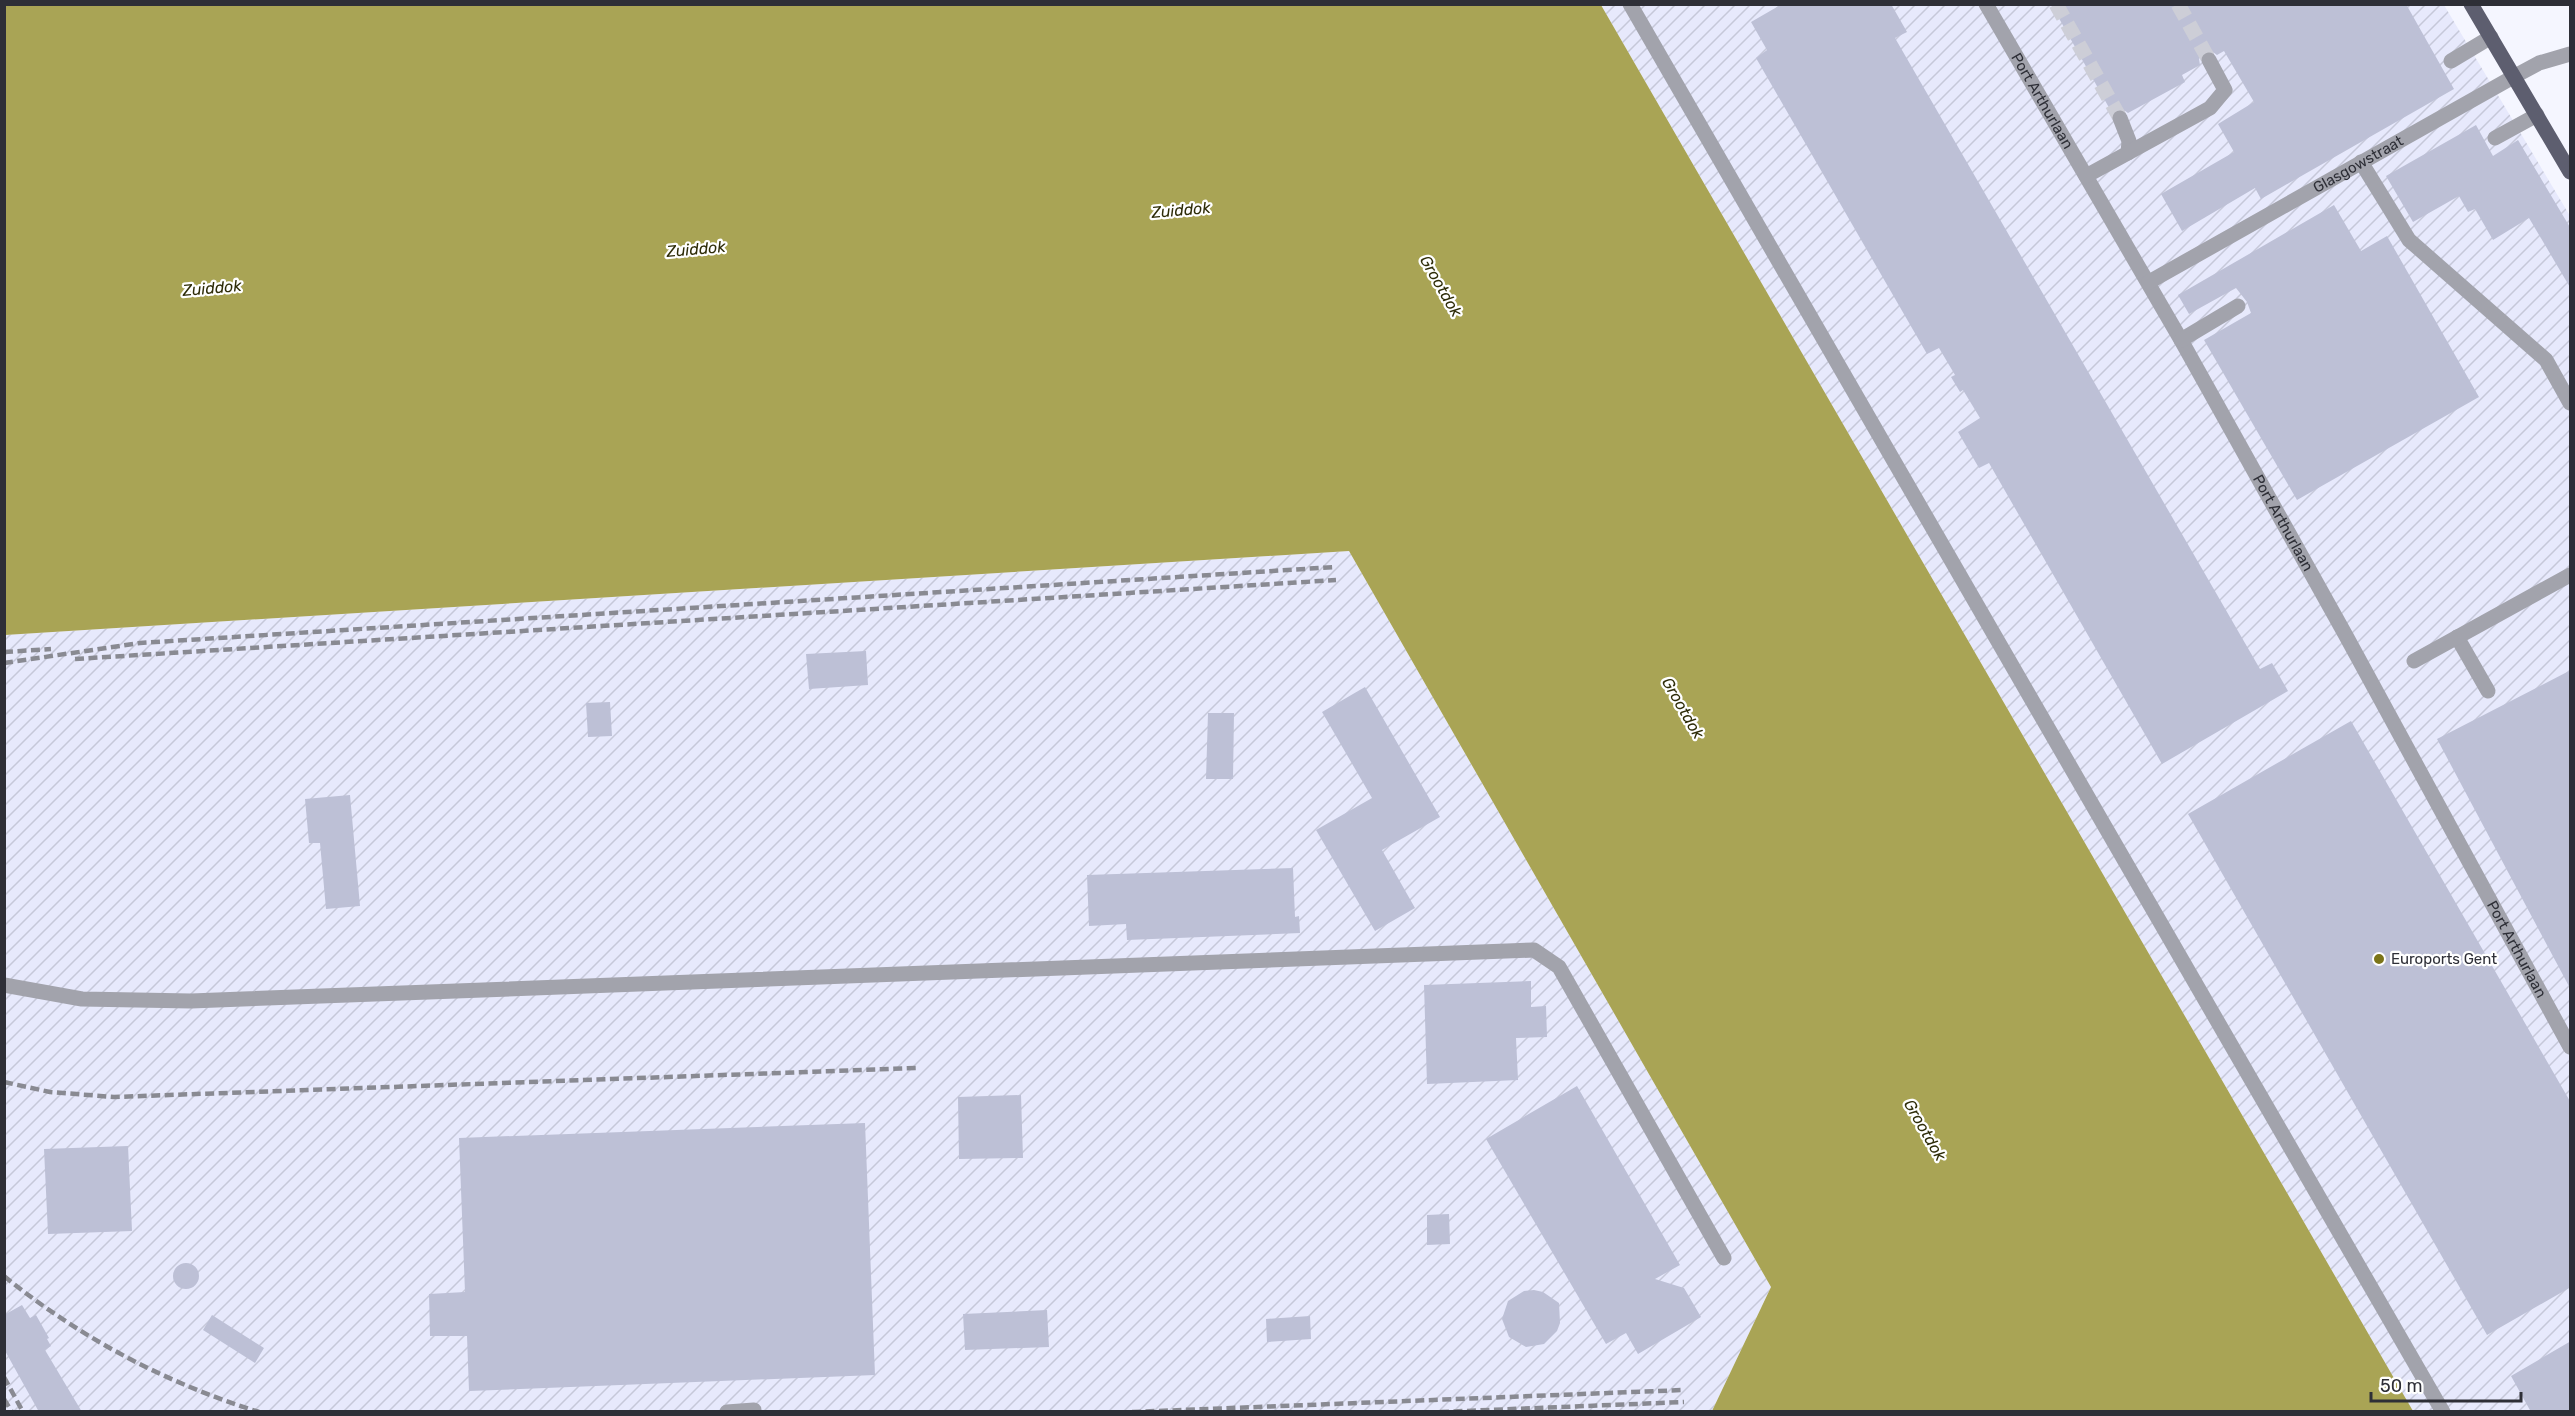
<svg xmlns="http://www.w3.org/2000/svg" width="2575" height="1416" font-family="Rubik,sans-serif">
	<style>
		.industrial { fill: url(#industrial-furrows) }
		.water { fill: #a9a455 }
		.building { fill: #bdc0d6 }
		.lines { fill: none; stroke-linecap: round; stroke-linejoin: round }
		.minor-tunnel { stroke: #cdced7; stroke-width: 15; stroke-dasharray: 15 8; stroke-linecap: butt }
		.minor { stroke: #a2a3ac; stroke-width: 15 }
		.major { stroke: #5d5e6f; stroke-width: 15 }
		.rail { stroke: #898a92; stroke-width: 4.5; stroke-dasharray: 9 4.5; stroke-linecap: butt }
		.poi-dot { fill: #7b7418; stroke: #fff; stroke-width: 2 }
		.labels { text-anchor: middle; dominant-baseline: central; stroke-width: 4.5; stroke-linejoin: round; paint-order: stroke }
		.street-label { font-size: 15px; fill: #2e2f37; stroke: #fff }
		.poi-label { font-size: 15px; fill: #2e2f37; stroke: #fff; text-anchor: start }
		.water-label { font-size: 16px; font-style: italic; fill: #2e2c08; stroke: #fff }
	</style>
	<defs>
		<pattern id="industrial-furrows" width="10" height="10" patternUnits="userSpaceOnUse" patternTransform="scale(1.5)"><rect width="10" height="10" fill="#e7e9fc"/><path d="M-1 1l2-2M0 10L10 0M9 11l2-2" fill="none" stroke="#c6c8d9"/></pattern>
	</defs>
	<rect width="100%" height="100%" fill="#f5f6ff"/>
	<path class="industrial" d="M1601 5H2444L2570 216V1411H2413Z
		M1349 551 1771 1287 1712 1411 5 1412V635Z"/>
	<path class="water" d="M5 4 1601 5 2413 1411H1712L1771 1287 1349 551 5 635Z"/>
	<path class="building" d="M1782 4H1891L1907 32 1895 38 2260 669 2272 663 2288 691 2162 764 1989 463 1979 468 1958 432 1980 418 1963 390 1960 392 1951 377 1955 375 1939 348 1927 354 1756 58 1767 50 1751 22Z
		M2051 4H2406L2454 89 2261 199 2255 188 2182 231 2161 194 2234 152 2218 124 2254 102 2224 51 2217 55 2210 50 2204 52 2199 59 2200 65 2182 75 2185 82 2128 113 2121 108 2112 113Z
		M2476 125 2493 156 2518 140 2571 229V289L2529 218 2493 240 2475 209 2468 212 2459 196 2413 222 2386 176Z
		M2334 205 2361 251 2387 236 2479 397 2297 500 2204 340 2251 313 2247 302 2236 288 2189 314 2178 295Z
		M866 651 868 685 809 689 806 654Z
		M2571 670V990L2437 739Z
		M1365 687 1440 817 1382 850 1415 908 1375 931 1316 830 1372 798 1322 712Z
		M610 702 612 736 588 737 586 703Z
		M1208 713H1234L1233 779H1206Z
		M2351 721 2571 1103V1287L2487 1335 2188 814Z
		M350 795 360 906 326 909 320 843H309L305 799Z
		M1293 868 1295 917 1299 916 1300 933 1127 940 1126 924 1089 926 1087 875Z
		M1531 981V1007L1546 1006 1547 1037 1516 1038 1518 1080 1427 1084 1424 985Z
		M1577 1086 1680 1265 1655 1279 1684 1288 1701 1317 1638 1354 1626 1333 1606 1344 1486 1139Z
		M1021 1095 1023 1158 959 1159 958 1097Z
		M865 1123 875 1375 469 1391 467 1336H430L429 1294 465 1292 459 1138Z
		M128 1146 132 1231 48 1234 44 1149Z
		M1449 1214 1450 1244 1427 1245V1215Z
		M173 1276a13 13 0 1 1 26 0a13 13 0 1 1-26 0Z
		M1534 1290 1543 1292 1559 1303 1560 1323 1557 1331 1544 1344 1526 1347 1509 1337 1502 1319 1508 1301 1524 1291Z
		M22 1305 30 1318 36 1315 49 1338 47 1339 51 1346 45 1350 82 1412H39L4 1349V1315Z
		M1047 1310 1049 1347 965 1350 963 1314Z
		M212 1315 264 1348 255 1363 203 1330Z
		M1310 1316 1311 1339 1267 1342 1266 1319Z
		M2571 1341V1412H2531L2511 1376Z"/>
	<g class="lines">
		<path class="minor-tunnel" d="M2056 4 2120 118
			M2178 4 2209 60"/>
		<g class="minor">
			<path d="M1630 4 2443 1412"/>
			<path id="s1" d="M1986 4 2181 340 2345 634 2570 1047"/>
			<path d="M2451 61 2491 37"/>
			<path d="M2120 118 2129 141 2128 153"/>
			<path d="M2495 138 2537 115"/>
			<path d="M2361 162 2409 240 2546 360 2570 403"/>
			<path d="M2086 176 2210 108 2225 90 2209 60"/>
			<path id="s2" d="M2149 282 2515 76 2539 63 2570 54"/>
			<path d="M2181 340 2238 306"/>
			<path d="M2457 637 2488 691"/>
			<path d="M2414 661 2570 575"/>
			<path d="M4 985 82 999 191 1001 1534 950 1559 967 1724 1258"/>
			<path d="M727 1412 754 1410"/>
		</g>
		<path class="major" d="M2471 4 2570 172"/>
		<path class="rail" d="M4 652 51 649
			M75 659 1336 580
			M4 663 140 643 1335 567
			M4 1082 50 1092 114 1097 917 1068
			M4 1276C80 1338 166 1383 259 1412
			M4 1377 23 1412
			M4 1399 12 1412
			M1132 1412 1683 1390
			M1440 1412 1684 1402"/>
	</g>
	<circle class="poi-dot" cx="2379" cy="959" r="6"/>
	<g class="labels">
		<g class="street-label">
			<text stroke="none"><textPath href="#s1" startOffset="112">Port Arthurlaan</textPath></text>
			<text stroke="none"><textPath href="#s2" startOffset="240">Glasgowstraat</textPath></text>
			<text stroke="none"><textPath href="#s1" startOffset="598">Port Arthurlaan</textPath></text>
			<text stroke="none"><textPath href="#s1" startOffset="1084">Port Arthurlaan</textPath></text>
		</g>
		<g class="poi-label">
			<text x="2391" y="959">Euroports Gent</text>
		</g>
		<g class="water-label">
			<text transform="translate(1181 210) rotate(-5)">Zuiddok</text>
			<text transform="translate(696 249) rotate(-5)">Zuiddok</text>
			<text transform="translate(1441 286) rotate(60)">Grootdok</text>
			<text transform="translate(212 288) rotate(-5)">Zuiddok</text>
			<text transform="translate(1683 708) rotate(60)">Grootdok</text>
			<text transform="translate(1925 1130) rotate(60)">Grootdok</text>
		</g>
	</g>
	<rect width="2575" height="1416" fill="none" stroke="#2e2f37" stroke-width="12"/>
	<path d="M2371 1392v9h150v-9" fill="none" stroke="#2e2f37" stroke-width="3"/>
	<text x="2380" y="1392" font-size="18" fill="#2e2f37" stroke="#ffffff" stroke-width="4.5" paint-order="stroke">50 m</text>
</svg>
